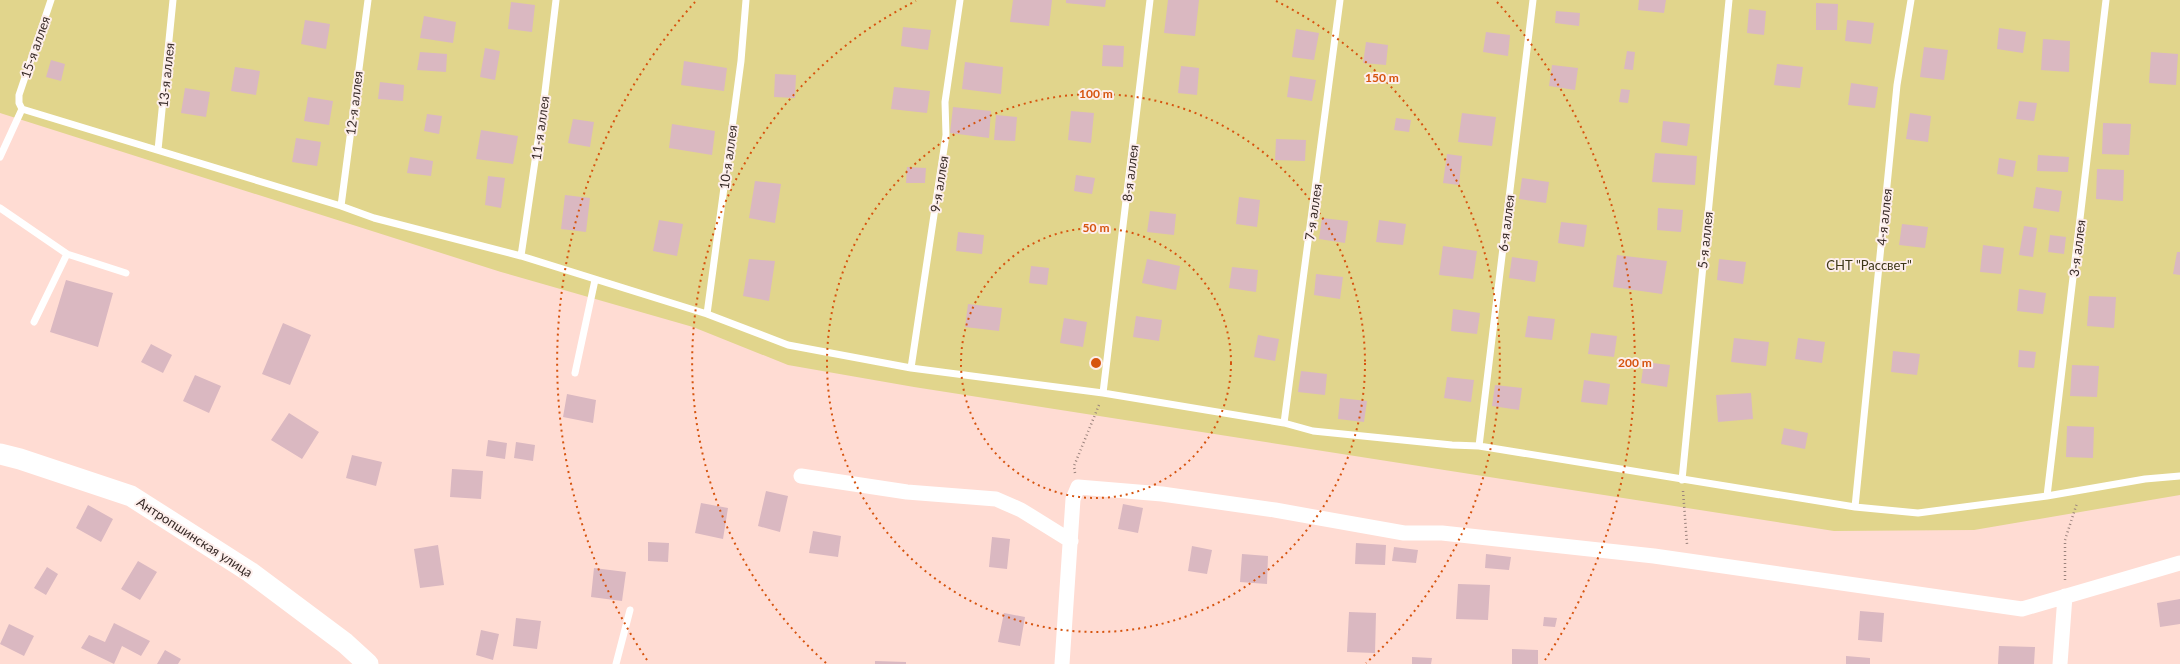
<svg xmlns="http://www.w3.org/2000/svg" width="2180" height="664" font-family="Lato,sans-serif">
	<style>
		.green { fill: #e1d58c }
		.building { fill: #dab8c1 }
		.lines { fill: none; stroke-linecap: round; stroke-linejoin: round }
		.path { stroke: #9b837d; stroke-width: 2.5; stroke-dasharray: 1 3; stroke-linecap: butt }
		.lane { stroke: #fff; stroke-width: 7 }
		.street { stroke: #fff; stroke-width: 15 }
		.secondary { stroke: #fff; stroke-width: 21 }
		.ring { fill: none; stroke: #d6540f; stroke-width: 2; stroke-dasharray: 2 4 }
		.labels { text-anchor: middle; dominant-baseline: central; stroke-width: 4; stroke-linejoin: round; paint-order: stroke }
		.street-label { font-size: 13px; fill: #362926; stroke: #fdeeeb }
		.park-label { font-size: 13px; fill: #3c3616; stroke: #fdeeeb }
		.centre { fill: #d6540f; stroke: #fdeeeb; stroke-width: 2 }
		.ring-label { font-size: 12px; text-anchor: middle; font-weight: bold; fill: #d6540f; stroke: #fdeeeb; stroke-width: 4; stroke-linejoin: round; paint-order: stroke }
	</style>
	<rect width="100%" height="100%" fill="#ffdcd3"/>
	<path class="green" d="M0 0H2180V495L1974 530 1834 531 914 387 788 365 693 327 501 272 0 113Z"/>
	<path class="building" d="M1013 0H1052L1049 26 1010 22Z
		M1066 0H1106L1105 7 1066 3Z
		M1168 0H1199L1195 36 1164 33Z
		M1639 0H1666L1664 13 1638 10Z
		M511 2 535 5 532 32 508 29Z
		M1816 3 1838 4 1837 30H1816Z
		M1749 9 1766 11 1764 35 1747 33Z
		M1556 11 1580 13 1579 26 1555 23Z
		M424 16 456 22 453 43 420 38Z
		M305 20 330 24 326 49 301 44Z
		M1847 20 1874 23 1871 44 1845 41Z
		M903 27 931 30 928 50 901 46Z
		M1999 28 2026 32 2023 53 1997 49Z
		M1296 29 1319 33 1314 60 1292 57Z
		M1486 32 1510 35 1508 56 1483 52Z
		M2043 39 2070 41 2069 72 2041 70Z
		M1366 42 1388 45 1386 65 1363 63Z
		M1103 45 1124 46 1123 67 1102 66Z
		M1924 47 1948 50 1944 80 1920 77Z
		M485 48 500 51 495 80 480 77Z
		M1627 51 1635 52 1633 70 1624 69Z
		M420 52 447 54 446 72 417 70Z
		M2151 52 2178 54 2176 85 2149 83Z
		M51 60 65 64 61 81 46 77Z
		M684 61 727 68 724 91 681 85Z
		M965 62 1003 67 1001 94 962 89Z
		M1777 64 1803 67 1800 88 1774 85Z
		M1552 65 1578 68 1575 90 1549 86Z
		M1181 66 1199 68 1197 95 1178 93Z
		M235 67 260 71 256 95 231 91Z
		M775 74 796 75 795 98 774 97Z
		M1290 76 1316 80 1312 101 1287 97Z
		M380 82 404 85 403 101 378 99Z
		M1851 83 1878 87 1875 108 1848 105Z
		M894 87 930 91 927 113 891 109Z
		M185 88 210 92 206 117 181 113Z
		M1621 89 1630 90 1628 103 1619 102Z
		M308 97 333 101 329 125 304 121Z
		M2019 101 2037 103 2034 121 2016 119Z
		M953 107 991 111 989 138 950 133Z
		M1071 111 1094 113 1091 143 1068 140Z
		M1462 113 1496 117 1492 146 1458 142Z
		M1910 113 1931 116 1928 142 1906 139Z
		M427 114 442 116 439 134 424 131Z
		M996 115 1017 117 1015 141 994 140Z
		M1396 118 1411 120 1409 132 1394 130Z
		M573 119 594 122 590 147 568 143Z
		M1663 121 1690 124 1687 146 1661 142Z
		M2103 123 2131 124 2129 155 2102 154Z
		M672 124 715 131 712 155 669 148Z
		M481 130 518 136 513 164 476 159Z
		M296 138 321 142 317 166 292 162Z
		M1276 139 1306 140 1305 161 1275 160Z
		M1655 153 1697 156 1695 185 1652 182Z
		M1447 154 1462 156 1459 185 1443 183Z
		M2038 155 2069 157 2068 172 2037 171Z
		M410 157 433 161 431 176 407 173Z
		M1999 158 2016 161 2013 177 1997 174Z
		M907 167 926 168 925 183H906Z
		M2097 169 2124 170 2123 201 2096 199Z
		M1076 175 1095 178 1092 194 1074 191Z
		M488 176 505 178 501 208 485 205Z
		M1522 178 1549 182 1546 203 1519 199Z
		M755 181 781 184 775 223 749 218Z
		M2036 187 2062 191 2059 212 2033 208Z
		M565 195 590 198 586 232 561 229Z
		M1239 197 1260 200 1257 227 1236 224Z
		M1658 208 1683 210 1681 232 1657 230Z
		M1150 211 1176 214 1174 235 1147 232Z
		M1322 218 1348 221 1345 243 1319 239Z
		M659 220 683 224 677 256 653 251Z
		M1379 220 1406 224 1403 245 1376 242Z
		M1561 222 1587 225 1584 247 1558 243Z
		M1902 224 1928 227 1925 248 1899 245Z
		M2024 226 2037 228 2033 257 2019 255Z
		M958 232 984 235 982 254 956 251Z
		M2050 235 2066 237 2064 254 2048 252Z
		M1983 245 2004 248 2001 274 1980 272Z
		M1443 246 1477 251 1473 279 1439 275Z
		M2177 252H2180V275L2173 274Z
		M1617 255 1667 261 1662 294 1613 287Z
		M1512 257 1538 261 1535 282 1509 278Z
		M749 259 775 261 769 301 743 296Z
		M1147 259 1180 266 1176 290 1142 283Z
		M1719 259 1746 262 1743 284 1717 280Z
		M1031 266 1049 268 1047 285 1029 283Z
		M1232 267 1258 270 1256 292 1229 288Z
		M1316 274 1343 277 1340 299 1314 295Z
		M66 280 113 293 98 347 50 332Z
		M2019 289 2046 293 2043 314 2017 311Z
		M2089 296 2116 297 2114 328 2087 326Z
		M968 304 1002 308 999 331 965 327Z
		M1453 309 1480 313 1477 334 1451 331Z
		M1136 316 1162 320 1159 341 1133 337Z
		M1528 316 1555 319 1552 340 1525 337Z
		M1064 318 1087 322 1083 347 1060 343Z
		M283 323 311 335 290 385 262 374Z
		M1591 333 1617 336 1614 357 1588 354Z
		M1258 335 1279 339 1275 361 1254 357Z
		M1734 338 1769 342 1766 366 1731 362Z
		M1798 338 1825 342 1822 363 1795 359Z
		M151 344 172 355 163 373 141 362Z
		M2019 350 2036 352 2034 368 2018 367Z
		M1893 351 1920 354 1917 375 1891 372Z
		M1644 362 1670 365 1667 387 1641 383Z
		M2072 365 2099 366 2097 397 2070 396Z
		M1301 371 1327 374 1325 395 1298 392Z
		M195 375 221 386 209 413 183 401Z
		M1447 377 1474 380 1471 402 1444 398Z
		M1584 380 1610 384 1607 405 1581 402Z
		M1495 385 1522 388 1519 410 1492 406Z
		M1751 393 1753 419 1718 422 1716 395Z
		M567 394 596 400 593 423 563 417Z
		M1340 398 1367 401 1364 422 1338 419Z
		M289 413 319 432 302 459 271 440Z
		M2067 426 2094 427 2093 458 2066 457Z
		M1784 428 1808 433 1805 449 1781 444Z
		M488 440 507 443 505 459 486 456Z
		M516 442 535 445 533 461 514 458Z
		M352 455 382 462 376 486 346 478Z
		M452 469 483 471 481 499 450 497Z
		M766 491 788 496 780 532 758 526Z
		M701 503 728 508 723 539 695 533Z
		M1123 504 1143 508 1138 533 1118 529Z
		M88 505 113 519 101 542 76 528Z
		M813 531 841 536 838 557 809 553Z
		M992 537 1010 539 1007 569 989 567Z
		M648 542 669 543 668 562 648 561Z
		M1356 543 1386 545 1385 565 1355 564Z
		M438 545 444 585 420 588 414 549Z
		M1192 546 1212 550 1207 574 1188 571Z
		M1394 547 1418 550 1416 563 1392 561Z
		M1242 554 1268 556 1267 584 1240 582Z
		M1486 554 1511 557 1509 570 1485 568Z
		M138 561 157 572 140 600 121 589Z
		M47 567 58 574 46 595 34 588Z
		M594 568 626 572 622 601 591 597Z
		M1458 584 1490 585 1488 620 1456 619Z
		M2180 599V624L2160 627 2157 603Z
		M1860 611 1884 613 1882 642 1858 640Z
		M1349 612 1376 613 1375 653 1347 652Z
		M1004 613 1025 617 1020 646 998 642Z
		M1544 617 1557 618 1555 627 1543 626Z
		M516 618 541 621 537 649 513 646Z
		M114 623 150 641 141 656 122 646 114 664 81 648 89 635 105 642Z
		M9 624 34 636 24 656 0 644Z
		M481 630 499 634 493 660 476 655Z
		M1999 646 2035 647 2034 664H1998Z
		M1512 649 1538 650V664H1512Z
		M165 650 181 659 178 664H157Z
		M1846 656 1870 658V664H1846Z
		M1412 657 1432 658 1431 664H1412Z
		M875 661 906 662V664H875Z"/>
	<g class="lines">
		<path class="path" d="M1075 473 1074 466 1099 405
			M1683 491 1687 544
			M2065 580V540L2077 503"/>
		<path class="lane" d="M51 0 19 95V103L22 109 341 206 374 218 521 256 707 314 788 345 911 368 1103 393 1284 423 1313 431 1452 445 1479 446 1855 507 1918 513 2047 496 2145 479 2180 476
			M158 150 173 0
			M0 157 22 109
			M341 206 368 0
			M0 208 67 254 34 322
			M67 254 126 273
			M521 256 544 100 556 0
			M707 314 741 61 746 0
			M911 368 946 135 945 102 960 0
			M575 373 595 280
			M1103 393 1150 0
			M1284 423 1340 0
			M1479 446 1533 0
			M1682 480 1729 0
			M2047 496 2106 0
			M1855 507 1897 85 1911 0
			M616 664 630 610"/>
		<path class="street" d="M801 476 907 492 996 499 1021 510 1071 541
			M1062 664 1073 499 1078 487 1162 494 1275 510 1404 533H1442L1654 556 2022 609 2180 563
			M2060 664 2065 596"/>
		<path class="secondary" d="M0 454 20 459 131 496 250 572 345 643 368 664"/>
	</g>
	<g class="ring">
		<circle cx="1096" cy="363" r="135"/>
		<circle cx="1096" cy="363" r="269"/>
		<path d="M826 663A404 404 0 0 1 916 1M1276 1A404 404 0 0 1 1366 663"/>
		<path d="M647 660A539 539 0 0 1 695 2M1497 2A539 539 0 0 1 1545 660"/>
	</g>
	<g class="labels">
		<g class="street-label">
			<text transform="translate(35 47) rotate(-71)">15-я аллея</text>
			<text transform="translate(166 75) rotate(-84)">13-я аллея</text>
			<text transform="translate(354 103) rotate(-83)">12-я аллея</text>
			<text transform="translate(540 128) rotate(-82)">11-я аллея</text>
			<text transform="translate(728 157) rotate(-82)">10-я аллея</text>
			<text transform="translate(1130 173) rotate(-83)">8-я аллея</text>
			<text transform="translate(939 184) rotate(-81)">9-я аллея</text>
			<text transform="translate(1313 212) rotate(-82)">7-я аллея</text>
			<text transform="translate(1884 217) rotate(-84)">4-я аллея</text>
			<text transform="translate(1506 223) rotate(-83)">6-я аллея</text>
			<text transform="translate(1705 240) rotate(-84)">5-я аллея</text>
			<text transform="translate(2077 248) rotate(-83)">3-я аллея</text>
			<text transform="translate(195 537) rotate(33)">Антропшинская улица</text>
		</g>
		<g class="park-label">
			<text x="1869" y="265">СНТ "Рассвет"</text>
		</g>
	</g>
	<circle cx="1096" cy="363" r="6" class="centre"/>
	<g class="ring-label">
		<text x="1382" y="82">150 m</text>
		<text x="1096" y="98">100 m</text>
		<text x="1096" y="232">50 m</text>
		<text x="1635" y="367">200 m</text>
	</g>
</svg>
